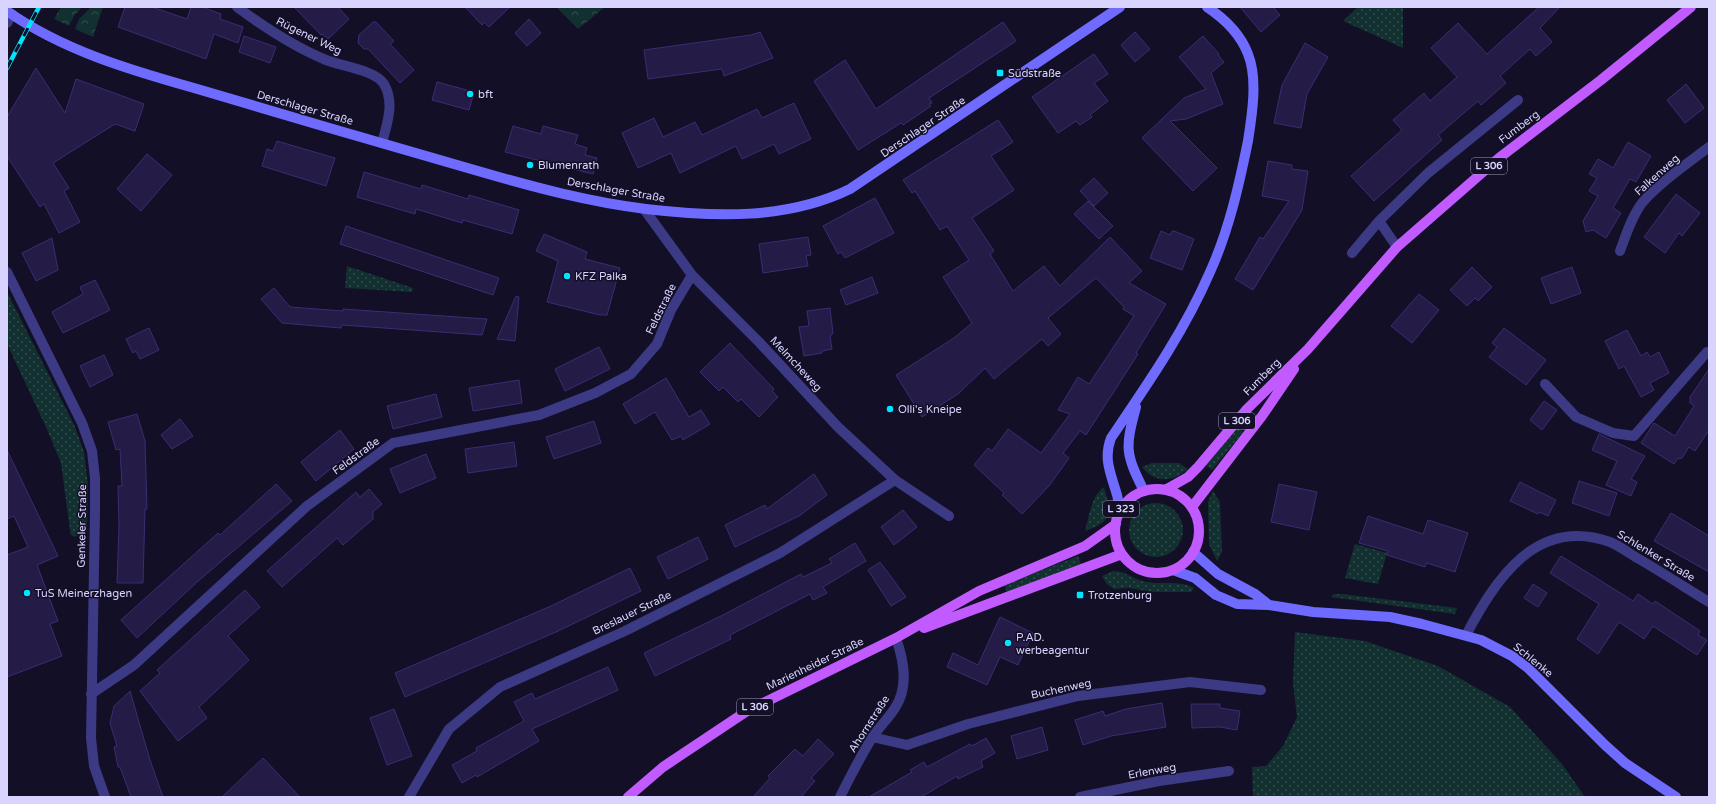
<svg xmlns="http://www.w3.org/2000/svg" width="1716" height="804" font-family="'Varela Round',sans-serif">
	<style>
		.green { fill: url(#green-dots) }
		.forest { fill: url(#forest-crowns) }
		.building { fill: #241b47; stroke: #3b2d73 }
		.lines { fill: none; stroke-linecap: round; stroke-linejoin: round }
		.minor { stroke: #3d3a85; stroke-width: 10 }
		.secondary { stroke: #6f6bff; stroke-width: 10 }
		.primary { stroke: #c25bff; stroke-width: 10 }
		.rail-casing { stroke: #00e5ff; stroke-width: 4.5 }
		.rail { stroke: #130f26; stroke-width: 3; stroke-dasharray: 9; stroke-linecap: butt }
		.poi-dot { fill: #00e5ff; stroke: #130f26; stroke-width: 1.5 }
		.labels { text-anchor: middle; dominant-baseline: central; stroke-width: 3; stroke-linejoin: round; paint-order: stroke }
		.shield { fill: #130f26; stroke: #9e99be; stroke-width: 1 }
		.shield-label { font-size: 10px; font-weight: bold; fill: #d9d4ff }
		.street-label { font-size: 11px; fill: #d9d4ff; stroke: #130f26 }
		.poi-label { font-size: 11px; fill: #d9d4ff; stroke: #130f26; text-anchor: start }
	</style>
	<defs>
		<pattern id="green-dots" width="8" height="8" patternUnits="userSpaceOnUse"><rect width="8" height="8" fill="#12302f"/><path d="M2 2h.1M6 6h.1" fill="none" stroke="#344d4e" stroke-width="1.8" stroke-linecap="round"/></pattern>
		<pattern id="forest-crowns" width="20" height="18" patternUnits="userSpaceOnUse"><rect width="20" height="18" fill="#12302f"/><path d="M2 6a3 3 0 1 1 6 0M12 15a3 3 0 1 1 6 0" fill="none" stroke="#344d4e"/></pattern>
	</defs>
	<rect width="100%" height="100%" fill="#130f26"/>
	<path class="green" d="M1358 7H1403V48L1343 21Z
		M347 266 413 288 412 292 345 288Z
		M7 292 75 427 84 452 88 485 87 529 75 537 71 535 70 530 61 463 46 427 7 344Z
		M1238 428 1243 432 1212 470 1206 465Z
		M1152 463H1179L1188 469C1173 482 1155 484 1142 467Z
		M1104 487C1111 513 1113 522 1085 531 1089 517 1091 496 1104 487Z
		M1213 491 1220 502 1222 552 1217 561 1209 544 1208 502Z
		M1129 530a27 27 0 1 1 54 0a27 27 0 1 1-54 0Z
		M1355 544 1387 553 1378 584 1345 578Z
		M1078 556 1081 564 1007 592 1004 585Z
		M1113 571C1125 571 1132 578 1142 581 1160 586 1177 579 1194 588L1191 592H1153L1129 588 1114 589 1107 584 1102 576Z
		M1334 594H1342L1457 608 1455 614 1331 597Z
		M1295 632 1365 641 1438 666 1510 707 1562 764 1585 797H1253L1252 767 1266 766 1283 746 1297 717 1293 684Z"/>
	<path class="forest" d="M61 7H82L74 16 69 26 54 19Z
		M91 7H103L93 37 75 29 79 19Z
		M556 7H605L578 29Z"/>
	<path class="building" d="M125 7H152L187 19 191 7H202L221 14 220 19 243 27 238 43 214 34 206 59 118 27Z
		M294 7H338L349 19 328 39 322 34 321 35Z
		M465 7H510L489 27 484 22 482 25Z
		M1240 7H1273L1280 15 1261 32Z
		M1539 7H1560L1540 28 1552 42 1536 56 1530 49 1500 76 1506 83 1481 105 1478 101 1438 135 1442 140 1374 201 1351 176 1402 130 1393 120 1424 93 1430 101 1457 77 1431 48 1458 23 1487 54Z
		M529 19 541 33 527 46 515 33Z
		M373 22H376L394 41 390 44 414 70 400 83 368 49H364L358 43 359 35Z
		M1003 22 1016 41 929 98 932 103 929 104 931 106 903 125 901 123 858 150 814 81 845 60 876 109Z
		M760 32 773 58 724 76 722 69 648 79 644 50 751 35Z
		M1135 32 1150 49 1135 62 1121 45Z
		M244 36 276 47 270 63 239 52Z
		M1203 36 1219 54 1218 55 1224 62 1211 73 1223 104 1186 119 1170 121 1217 168 1193 191 1142 138 1184 98 1206 89 1179 57Z
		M1305 43 1328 57 1307 94 1301 128 1274 123 1282 85Z
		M1094 54 1108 74 1094 83 1108 101 1090 115 1092 117 1080 125 1076 121 1058 133 1032 97Z
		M36 68 65 113 76 79 144 104 135 131 115 124 53 163 69 188 64 191 80 222 59 233 44 204 40 207 7 156V117Z
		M437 82 474 92 469 110 432 100Z
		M1686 84 1704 108 1685 123 1667 100Z
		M794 103 811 139 779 154 774 144 742 159 736 146 680 173 671 153 638 168 622 133 654 118 663 137 695 122 702 135 757 109 762 118Z
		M998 120 1013 142 991 156 1014 190 972 218 994 251 990 254 1013 291 1044 266 1060 286 1110 237 1142 271 1129 283 1166 304 1136 353 1138 354 1086 435 1080 431 1063 453 1069 458 1049 486 1022 514 1002 495 1004 493 974 465 988 448 992 451 1008 429 1041 453 1070 414 1058 410 1078 377 1089 384 1134 316 1123 309 1124 307 1096 278 1048 318 1061 334 1048 346 1042 339 994 379 985 368 958 394 922 417 896 375 954 338 972 323 943 277 969 260 947 226 940 230 915 191 912 193 903 180Z
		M513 126 541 134 543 126 578 135 575 144 587 148 585 155 597 158 593 174 505 152Z
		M277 141 335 158 326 186 262 166 267 149 273 151Z
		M1628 142 1651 156 1636 182 1630 179 1613 208 1621 213 1606 238 1593 230 1586 232 1583 221 1598 196 1589 191 1597 178 1589 174 1598 159 1613 168Z
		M147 154 172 175 141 211 117 189Z
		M1268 161 1292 165V169L1308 171 1302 210 1253 290 1235 279 1260 237 1263 239 1289 201 1262 196Z
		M364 172 421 189 422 185 468 199 469 195 519 210 512 234 463 220 462 223 416 209 415 214 357 197Z
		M1094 178 1108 193 1094 206 1080 191Z
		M1676 194 1700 213 1682 236 1679 233 1665 253 1644 237Z
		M875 198 894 233 845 258 841 252 838 254 823 226Z
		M1088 201 1113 226 1099 239 1074 214Z
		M346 226 499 278 493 295 340 244Z
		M1161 231 1170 235 1172 231H1174L1194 239 1182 270 1150 258Z
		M544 234 587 252 585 259 620 268 607 315H600L547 302 558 261 536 251Z
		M808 237 811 255 806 256 808 266 763 273 759 244Z
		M52 238 58 270 36 281 22 253Z
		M1472 267 1492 287 1478 301 1475 298 1467 306 1450 290Z
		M1572 267 1581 293 1551 304 1541 278Z
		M872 277 878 293 846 305 840 290Z
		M95 280 110 310 63 333 52 312 83 294 80 287Z
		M274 288 290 307 343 311V309L487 319 482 335 342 325 341 328 282 323 261 299Z
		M1419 294 1439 310 1412 343 1391 326Z
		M516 296 519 297 515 341 497 339Z
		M830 308 833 333 830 337 832 349 822 351V353L804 356 799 327 809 326 807 311Z
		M149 328 159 350 140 359 136 351 133 353 126 339Z
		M1504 328 1546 360 1526 385 1489 357 1497 347 1492 343Z
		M1627 330 1641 356 1647 352 1650 357 1659 352 1669 373 1650 383 1654 390 1641 397 1624 366 1619 369 1605 341Z
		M730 343 774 389 772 391 778 397 759 417 741 399 738 402 723 387 719 391 700 372Z
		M599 347 610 369 565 391 555 369Z
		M104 355 113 375 90 387 80 366Z
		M1709 369V430L1695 451 1689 447 1682 458 1677 459 1674 464 1641 443 1654 423 1675 436 1694 406 1690 403V397Z
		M666 378 689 417 701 410 710 424 683 440 681 436 672 440 655 412 635 424 623 404Z
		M519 380 522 403 473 411 469 388Z
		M436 394 442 417 393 429 387 406Z
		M1544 401 1557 410 1542 430 1530 420Z
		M137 414 145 441 147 509H145L143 583H117L119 526 118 486H122L120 449 116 450 108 422Z
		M180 419 193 436 172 449 161 435Z
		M594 421 601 443 554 459 546 437Z
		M340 430 354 449 316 481 301 462Z
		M1599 434 1645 456 1631 479 1637 482 1631 496 1606 485 1617 461 1592 450Z
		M514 442 517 466 468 473 465 449Z
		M7 450 58 556 37 565 58 621 50 624 62 656 7 677V555L28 547 14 516 7 519Z
		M426 454 436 478 400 493 390 469Z
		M814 474 827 495 799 516 735 547 725 525 765 505 767 509Z
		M1579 481 1617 493 1609 516 1572 503Z
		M1520 482 1556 500 1548 516 1539 512 1538 514 1510 501Z
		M276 484 292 501 197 582 137 638 121 620 218 533 220 535Z
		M1279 484 1317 492 1309 530 1271 522Z
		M369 489 382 504 373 512V519L343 545 337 538 282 587 267 571 356 492 360 497Z
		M903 510 917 527 894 545 881 527Z
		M1671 513 1709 536V572L1654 541Z
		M1368 516 1423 534 1428 520 1468 533 1455 572 1427 563 1425 567 1387 555 1388 551 1359 543Z
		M698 537 708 559 668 579 657 557Z
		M855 543 866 561 823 587 827 593 813 600 810 594 730 635 731 639 655 676 644 653 721 616 801 574 803 577 832 563 829 559Z
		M1561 556 1633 601 1638 594 1653 604 1655 601 1700 631 1698 635 1707 640 1697 655 1653 626 1644 639 1619 622 1598 654 1577 639 1599 604 1550 573Z
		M880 562 906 597 891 606 868 570Z
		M630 568 641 591 556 632 405 697 395 673 551 606Z
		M1533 584 1547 593 1538 607 1524 598Z
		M245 590 260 607 228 636 249 660 199 707 207 718 178 741 140 691 160 673 157 670Z
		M1000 617 1033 633 1018 665 1000 657 987 685 947 667 953 653 978 665Z
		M608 667 618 690 532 729 539 741 477 777 476 775 462 783 452 765 477 751 476 748 524 721 514 702 532 693 535 699Z
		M130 691 150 760 163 797H131L120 767H118L114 747 117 746 110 723 114 706Z
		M1162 703 1166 727 1111 736 1083 745 1075 720 1103 711 1105 716 1126 709Z
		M1191 704H1220V708L1240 711 1237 730 1220 727 1192 728Z
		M394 709 412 756 387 765 370 718Z
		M1042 727 1048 750 1017 759 1011 736Z
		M986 738 995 753 981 761 983 767 958 779 957 776 921 797H869L912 772 910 770 924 762 927 767 970 744 972 746Z
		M818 739 834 754 811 778 815 781 801 797H753L770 778 768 776 795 749 803 756Z
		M263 758 300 797H222Z"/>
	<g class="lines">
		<path class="minor" d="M237 7C264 27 294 47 326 60 341 66 375 70 384 84 395 103 387 124 382 143
			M7 23 12 14
			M644 209 692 275 759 342 838 427 895 480 949 516
			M1379 221 1397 247
			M1620 251C1626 235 1632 216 1642 203 1659 183 1688 163 1709 147
			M1352 253 1379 221 1428 173 1518 100
			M7 272 82 423 92 451 95 478V511L91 738 94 766 105 797
			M1545 384 1576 417 1613 433 1634 436 1707 352
			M1466 635C1496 579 1536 516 1610 542 1620 546 1630 554 1639 559 1663 573 1686 588 1709 602
			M91 694 134 665 307 506 393 443 539 415 595 393 631 374 657 344 671 310 692 275
			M872 737 907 745 968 724 1078 696 1190 682 1261 690
			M409 797 449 729 500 687 625 631 780 553 895 480
			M840 797C850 777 860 757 872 738 879 727 888 719 895 708 909 687 904 661 896 638
			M1080 797 1159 781 1229 771"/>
		<path class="secondary" d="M7 11C62 50 130 70 194 88 238 101 282 114 326 127 377 142 427 156 478 171 533 187 589 202 646 209 714 217 787 220 850 189L1120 7
			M1136 407C1125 448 1125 453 1144 491
			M1119 514C1118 508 1119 501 1117 495 1111 474 1103 459 1111 438 1147 385 1184 332 1210 272 1229 230 1239 185 1248 141 1252 115 1258 79 1248 54 1240 33 1225 19 1207 7
			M1193 552 1218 574 1255 594 1269 605
			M1173 570 1195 578 1216 595 1237 604 1269 605 1313 612 1390 617 1422 624 1481 640 1512 656 1528 668 1605 745 1625 763 1676 797"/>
		<path class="primary" d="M1115 531a42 42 0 1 1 84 0a42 42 0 1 1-84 0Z
			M1165 490 1188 477 1198 467 1247 409 1308 349 1397 247 1499 158 1601 80 1691 7
			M1192 507 1262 416 1294 369
			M924 628 1122 554
			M628 797 663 767 747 711 896 638 979 591 1085 546 1116 524"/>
		<g class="rail-casing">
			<path id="rail" d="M7 68 39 7"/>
		</g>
		<use href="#rail" class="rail"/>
	</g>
	<g class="poi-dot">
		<rect x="996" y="69" width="8" height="8" rx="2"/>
		<circle cx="470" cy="94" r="4"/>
		<circle cx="530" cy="165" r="4"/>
		<circle cx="567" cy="276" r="4"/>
		<circle cx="890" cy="409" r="4"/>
		<circle cx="27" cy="593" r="4"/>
		<rect x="1076" y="591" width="8" height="8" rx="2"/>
		<circle cx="1008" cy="643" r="4"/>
	</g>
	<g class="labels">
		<g class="shield">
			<rect x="1471" y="158" width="36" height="16" rx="3"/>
			<rect x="1219" y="413" width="36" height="16" rx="3"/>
			<rect x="1103" y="501" width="36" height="16" rx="3"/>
			<rect x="737" y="699" width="36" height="16" rx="3"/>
		</g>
		<g class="shield-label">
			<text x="1489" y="166">L 306</text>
			<text x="1237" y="421">L 306</text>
			<text x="1121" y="509">L 323</text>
			<text x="755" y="707">L 306</text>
		</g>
		<g class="street-label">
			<text transform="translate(309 36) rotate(26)">Rügener Weg</text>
			<text transform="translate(305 108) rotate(16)">Derschlager Straße</text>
			<text transform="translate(923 127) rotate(-34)">Derschlager Straße</text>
			<text transform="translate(1519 127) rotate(-37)">Fumberg</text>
			<text transform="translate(1657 175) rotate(-42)">Falkenweg</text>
			<text transform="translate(616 190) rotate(10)">Derschlager Straße</text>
			<text transform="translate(661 309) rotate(-64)">Feldstraße</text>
			<text transform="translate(796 364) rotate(47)">Melmcheweg</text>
			<text transform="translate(1262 377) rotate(-45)">Fumberg</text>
			<text transform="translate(356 456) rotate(-36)">Feldstraße</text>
			<text transform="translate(82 526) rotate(-89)">Genkeler Straße</text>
			<text transform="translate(1656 556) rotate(31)">Schlenker Straße</text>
			<text transform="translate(632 613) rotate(-26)">Breslauer Straße</text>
			<text transform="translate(1533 660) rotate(39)">Schlenke</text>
			<text transform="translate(815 664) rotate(-26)">Marienheider Straße</text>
			<text transform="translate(1061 689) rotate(-12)">Buchenweg</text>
			<text transform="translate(869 724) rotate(-57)">Ahornstraße</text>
			<text transform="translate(1152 771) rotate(-10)">Erlenweg</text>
		</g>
		<g class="poi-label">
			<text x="1008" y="73">Südstraße</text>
			<text x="478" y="94">bft</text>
			<text x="538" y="165">Blumenrath</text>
			<text x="575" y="276">KFZ Palka</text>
			<text x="898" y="409">Olli's Kneipe</text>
			<text x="35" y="593">TuS Meinerzhagen</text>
			<text x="1088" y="595">Trotzenburg</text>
			<text x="1016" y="637">P.AD.<tspan x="1016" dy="13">werbeagentur</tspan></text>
		</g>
	</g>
	<rect width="1716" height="804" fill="none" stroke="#d9d4ff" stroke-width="16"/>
</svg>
